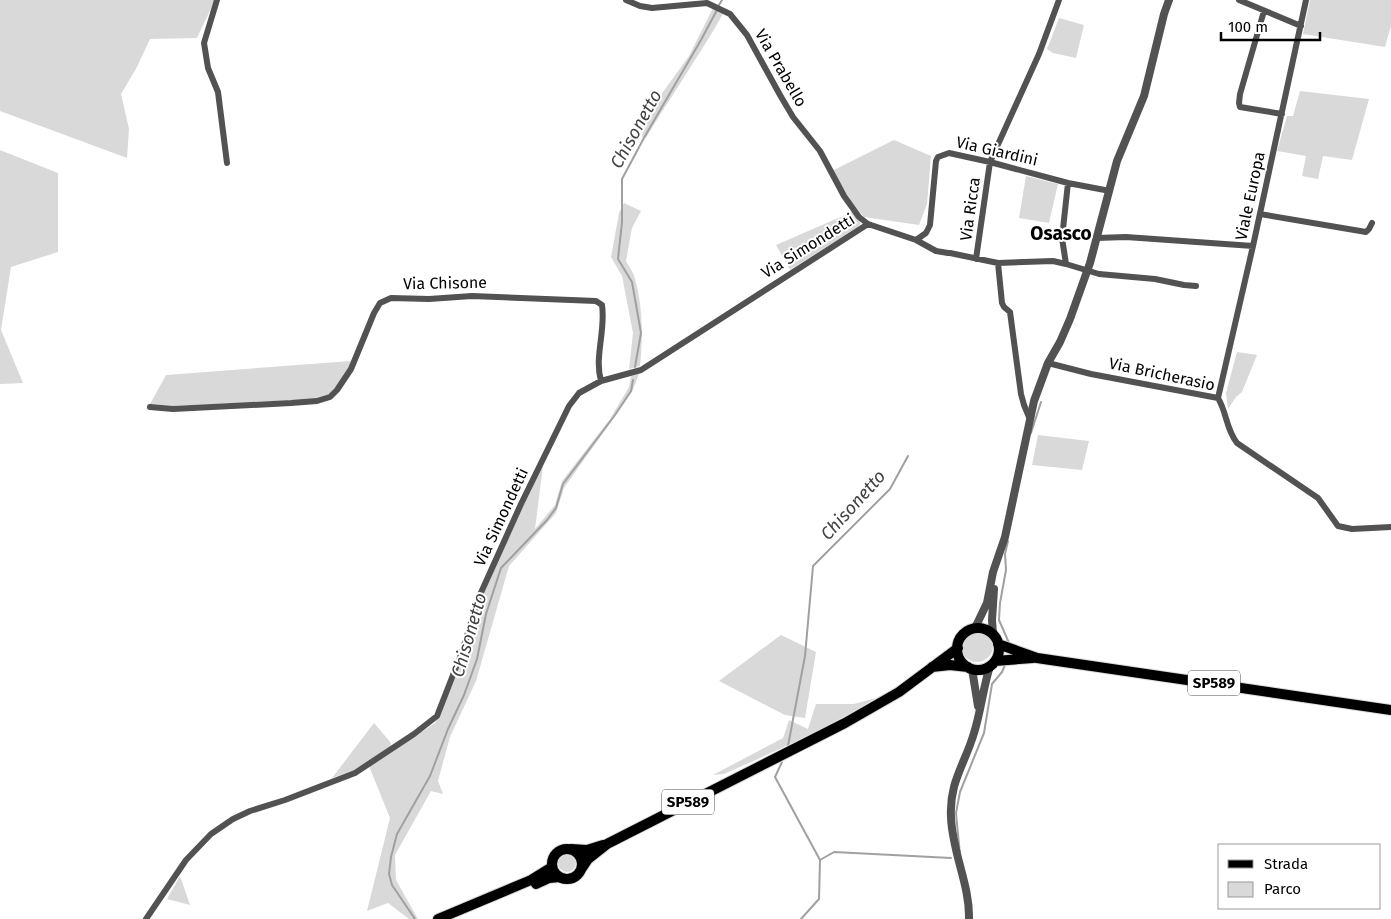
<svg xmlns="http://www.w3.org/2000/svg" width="1391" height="919" font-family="'Fira Sans',sans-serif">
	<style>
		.green { fill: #d9d9d9 }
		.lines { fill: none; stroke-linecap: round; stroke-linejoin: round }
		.stream { stroke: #a0a0a0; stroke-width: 2 }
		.primary-casing { stroke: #dbdbdb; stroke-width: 12 }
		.minor { stroke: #525252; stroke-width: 6 }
		.tertiary { stroke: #525252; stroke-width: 8 }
		.primary { stroke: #000; stroke-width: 10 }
		.labels { text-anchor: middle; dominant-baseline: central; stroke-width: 4; stroke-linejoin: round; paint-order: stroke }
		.shield { fill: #fff; stroke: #4c4c4c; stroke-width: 1 }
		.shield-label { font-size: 15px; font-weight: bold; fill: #000 }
		.street-label { font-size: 16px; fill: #000; stroke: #fff }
		.water-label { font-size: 18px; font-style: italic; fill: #414141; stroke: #fff }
		.quarter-label { font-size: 19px; font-weight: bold; fill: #000; stroke: #fff }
	</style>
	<rect width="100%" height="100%" fill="#fff"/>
	<path class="green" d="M0 0H215L197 38 150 39 137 67 121 94 129 129 127 158 0 111Z
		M1310 0H1391V26L1385 47 1303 34Z
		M713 8 723 14C699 56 671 96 646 138L642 137 645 117 689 56Z
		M1059 18 1084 25 1076 58 1053 53 1047 49Z
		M1300 91 1369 99 1352 160 1323 156 1318 179 1302 176 1306 156 1277 151 1287 116H1293Z
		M894 140 931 156 927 204 919 225 864 217 845 195 832 171Z
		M0 150 58 173V252L11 267 1 330 23 383 0 384Z
		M1026 176 1058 184 1049 223 1019 218Z
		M624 203 641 211 632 228 626 261C629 267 634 273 635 279 643 307 643 337 640 366L629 369 633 333 622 276 611 257 619 213Z
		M852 212 861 223 858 227 790 270 776 245Z
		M1237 352 1257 355 1242 392 1236 397 1228 409 1226 393Z
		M351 361 347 373 329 395 318 399 173 406 150 404 166 375Z
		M639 374 632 392 564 488 556 513 509 566 476 681 450 737 438 781 443 794 431 791 395 855 396 880 418 919H409L388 903 367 911 390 818 369 766 435 723 458 672 482 596 538 473 543 466 535 529 555 505 562 481 610 419 629 387 631 376Z
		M1038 435 1089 441 1082 470 1032 465Z
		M961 646a16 16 0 1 1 32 0a16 16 0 1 1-32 0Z
		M781 635 816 652 805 718 785 715 719 681Z
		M876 698C828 728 776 751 724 774L713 775 783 738 789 720 808 729 816 704H854Z
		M374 723 391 743 390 748 352 771 332 778Z
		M558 863a9 9 0 1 1 18 0a9 9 0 1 1-18 0Z
		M180 876 190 905 167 899Z"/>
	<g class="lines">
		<path class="stream" d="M719 5 722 0
			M635 367 641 333 632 282 618 259 622 222V179L645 136 701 40 717 10
			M1031 433 1041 402
			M1008 541 1005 554 1006 570 1000 603 999 620 1009 643
			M788 746 805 656 813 566 890 489 908 456
			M782 762 775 777 820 860 819 899 801 919
			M960 855 956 813 960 792 984 733 992 684 1002 672 1005 665
			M820 860 834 852 951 858
			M415 919 392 885 389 874 391 857 397 834 430 776 448 729 464 695 477 659 486 614 501 568 547 520 556 508 563 484 615 415 631 391 633 380"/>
		<g class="primary-casing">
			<path id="primary" d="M957 649a21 21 0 1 1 42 0a21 21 0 1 1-42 0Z
				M998 644 1037 658 1391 710
				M995 661 1033 658
				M932 667 950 665 968 667
				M552 864a15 15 0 1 1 30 0a15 15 0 1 1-30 0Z
				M571 849 587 850 603 845
				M582 868 588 859 607 844 845 723 899 692 958 648
				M536 884 549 878 560 877
				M438 919 531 880 552 867"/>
		</g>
		<path class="minor" d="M217 0 204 43 208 68 218 92 227 163
			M626 0 640 6 652 8 707 3 730 14 747 35 780 95 793 117 820 151 844 196 859 217 868 224 916 240 936 251 948 253
			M1239 0 1301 26
			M1264 11 1240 94 1239 103 1240 107 1282 114
			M1068 183 1062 238 1066 264 1099 274 1155 279 1184 285 1196 286
			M1260 214 1366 232 1369 229 1372 223
			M1097 238 1126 237 1253 246
			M916 240 926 233 930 225 936 161 938 157 949 153 990 162 1068 183 1110 191
			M950 253 998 263 1053 261 1066 264
			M976 259 990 162 1039 54 1059 0
			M998 263 1002 303 1004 307 1010 312 1021 394 1024 405 1029 417
			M1048 363 1091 374 1218 398C1227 413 1226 429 1237 443L1318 498 1338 526 1352 529 1391 527
			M1218 398 1253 246 1306 0
			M150 407 173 409 291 403 317 401 330 397 337 390 351 369 374 313 380 303 391 298 429 299 472 296 596 301 602 305C606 330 594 357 601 381
			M146 919 186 860 211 834 233 819 250 811 285 800 355 773 414 734 437 716 462 652 479 597 521 504 569 406 579 393 601 381 641 370 868 224"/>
		<path class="tertiary" d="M975 628 987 603 993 572 1005 537 1034 401 1048 363 1060 342 1070 319 1090 263 1117 161 1144 96 1164 14 1169 0
			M993 634 992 620 994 589
			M972 669 978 706
			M969 919C970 885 952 852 951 817 949 782 965 764 974 733 981 711 983 688 990 666"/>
		<use href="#primary" class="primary"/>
	</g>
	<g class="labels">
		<g class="shield">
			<rect x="1188" y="670.5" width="52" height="25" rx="4"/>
			<rect x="662" y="789.5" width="52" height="25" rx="4"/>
		</g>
		<g class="shield-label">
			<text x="1214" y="683">SP589</text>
			<text x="688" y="802">SP589</text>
		</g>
		<g class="street-label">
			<text transform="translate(781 68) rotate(60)">Via Prabello</text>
			<text transform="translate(997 151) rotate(13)">Via Giardini</text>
			<text transform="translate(1250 196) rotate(-78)">Viale Europa</text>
			<text transform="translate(970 209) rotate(-82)">Via Ricca</text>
			<text transform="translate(808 246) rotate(-32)">Via Simondetti</text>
			<text transform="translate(445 283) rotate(-1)">Via Chisone</text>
			<text transform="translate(1162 374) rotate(12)">Via Bricherasio</text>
			<text transform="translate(501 517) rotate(-65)">Via Simondetti</text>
		</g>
		<g class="water-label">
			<text transform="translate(636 129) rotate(-61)">Chisonetto</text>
			<text transform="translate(853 505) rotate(-48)">Chisonetto</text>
			<text transform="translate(469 635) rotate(-74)">Chisonetto</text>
		</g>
		<g class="quarter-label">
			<text x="1061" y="233">Osasco</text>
		</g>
	</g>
	<rect x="1218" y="844" width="162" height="65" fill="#ffffff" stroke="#999999"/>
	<rect x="1228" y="860" width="25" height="8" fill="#000000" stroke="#999999"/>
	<text x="1264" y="869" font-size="15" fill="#000000">Strada</text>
	<rect x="1228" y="882" width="25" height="15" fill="#d9d9d9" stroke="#999999"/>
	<text x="1264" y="894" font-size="15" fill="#000000">Parco</text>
	<path d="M1221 32v8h99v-8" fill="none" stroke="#000000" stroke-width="2.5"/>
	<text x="1228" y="32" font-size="15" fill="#000000" stroke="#ffffff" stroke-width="4" paint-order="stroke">100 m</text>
</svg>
